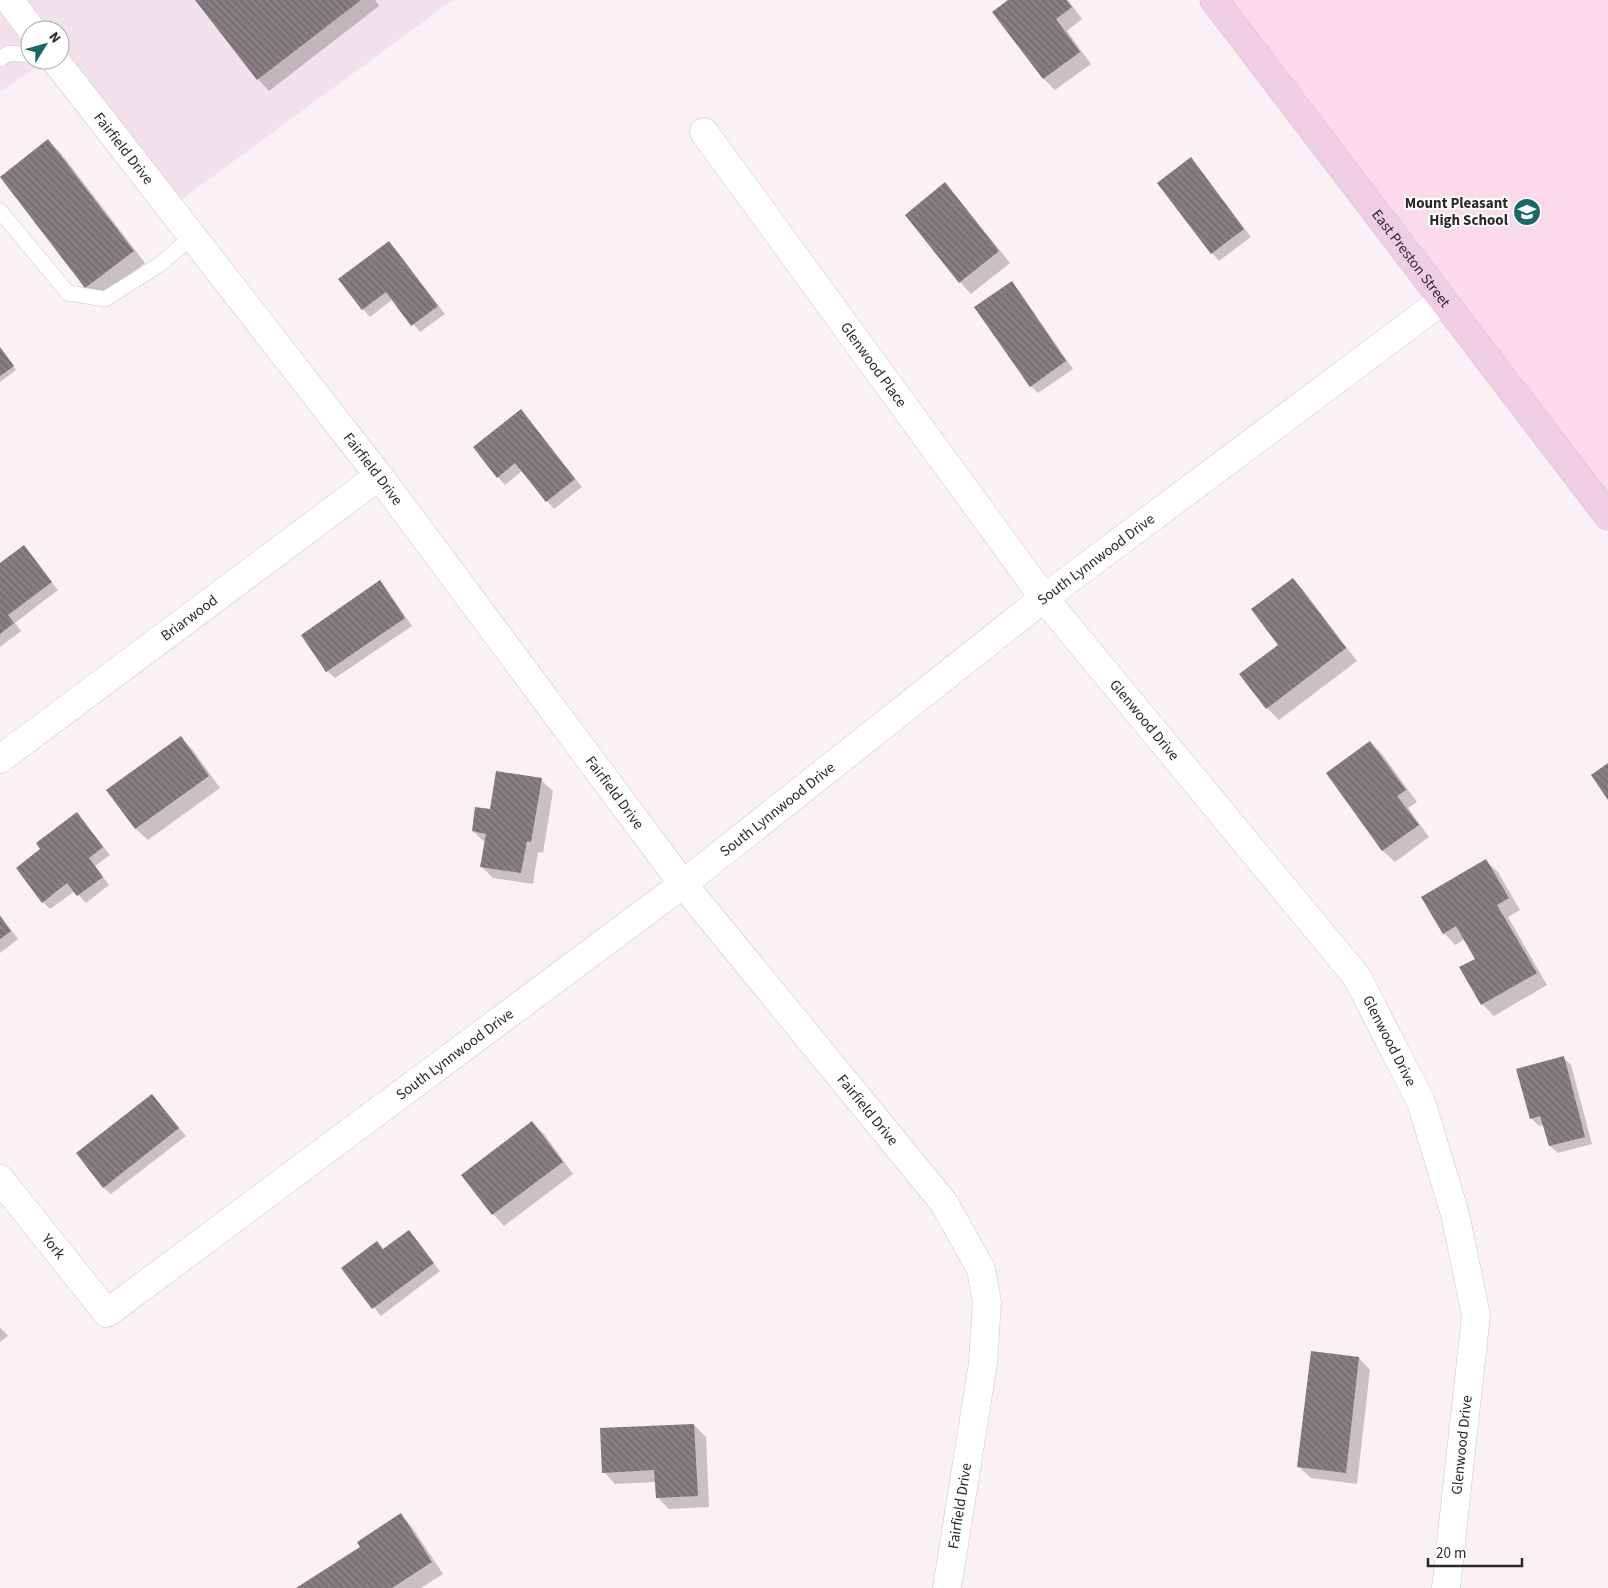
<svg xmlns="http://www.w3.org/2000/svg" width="1608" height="1588" font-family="'Source Sans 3',sans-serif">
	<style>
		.built { fill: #f2e1ea }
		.green { fill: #fbdaec }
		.shadow { fill: #0003 }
		.building { fill: url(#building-back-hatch) }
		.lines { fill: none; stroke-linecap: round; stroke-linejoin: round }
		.lane-casing { stroke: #cec5ca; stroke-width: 16 }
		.street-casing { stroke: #cec5ca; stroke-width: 29 }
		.secondary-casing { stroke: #cec5ca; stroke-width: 29 }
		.lane { stroke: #fff; stroke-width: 15 }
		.street { stroke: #fff; stroke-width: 28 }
		.secondary { stroke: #efcde2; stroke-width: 28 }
		.labels { text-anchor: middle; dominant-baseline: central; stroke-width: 4; stroke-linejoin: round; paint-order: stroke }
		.street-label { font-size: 15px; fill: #2c282a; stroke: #fff }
		.poi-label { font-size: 15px; font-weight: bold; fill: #2c282a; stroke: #fff; text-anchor: end }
	</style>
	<defs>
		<pattern id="building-back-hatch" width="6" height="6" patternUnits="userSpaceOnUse" patternTransform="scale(1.25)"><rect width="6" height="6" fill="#877f83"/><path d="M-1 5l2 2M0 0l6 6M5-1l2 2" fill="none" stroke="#6f686b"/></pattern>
	</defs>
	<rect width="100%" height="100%" fill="#faf1f6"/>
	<path class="built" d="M0 0H453L170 208 60 60V30H30V60H47L0 92Z"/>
	<path class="green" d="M1214 0H1608V516Z"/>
	<path class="shadow" d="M196 0H375L379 6 269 91 258 79Z
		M1010 0H1068L1082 19 1067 31 1091 64 1055 90 1043 78Z
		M48 141 60 152 145 263 98 299 86 288 1 177Z
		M1190 159 1198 167 1251 237 1219 261 1212 253Z
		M945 184 956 196 1010 263 971 294 960 282Z
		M388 243 396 250 445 314 420 332 393 299 370 317 363 309Z
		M1011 283 1019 291 1073 369 1038 393 1031 386Z
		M0 348 16 370 0 382Z
		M528 419 582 487 554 509 522 471 505 485 498 477Z
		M23 546 58 590 15 623 21 631 0 647V564Z
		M1293 579 1304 591 1357 661 1279 720 1267 708Z
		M379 582 387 590 412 626 335 678 327 671Z
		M181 738 192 749 220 788 148 840 136 829 108 790Z
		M1370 742 1382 754 1417 802 1408 808 1429 837 1395 862 1383 851 1327 774Z
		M541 780 553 791 543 853 538 852 533 884 493 878 481 866 485 843 473 831 491 811Z
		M84 822 110 855 95 866 109 885 86 903 75 891 50 909 43 902Z
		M1486 861 1498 872 1520 910 1508 917 1547 985 1494 1016 1482 1004 1477 959 1465 939 1455 945 1444 933Z
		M0 915 18 939 0 953Z
		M1563 1058 1571 1065 1592 1144 1558 1153 1550 1146 1544 1125 1539 1126 1531 1118Z
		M152 1095 186 1136 111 1194 103 1187Z
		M532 1123 544 1134 573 1174 504 1226 493 1214Z
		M408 1231 440 1271 381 1316 343 1268 384 1250Z
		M0 1327 8 1336 0 1342Z
		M1359 1358 1370 1370 1357 1484 1311 1478 1299 1467Z
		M694 1425 706 1437 709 1507 669 1509 657 1497 656 1482 615 1484 604 1472Z
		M401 1515 412 1527 443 1574 421 1588H299L362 1547Z"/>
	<path class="building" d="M195 0H361L257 80Z
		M1008 0H1066L1072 7 1056 19 1080 52 1043 79 992 12Z
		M48 139 134 251 85 288 0 177Z
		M1191 157 1244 229 1211 254 1157 183Z
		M945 182 999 251 959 283 905 215Z
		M389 241 438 306 411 326 386 292 362 310 338 279Z
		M1012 281 1066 361 1030 387 974 307Z
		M0 347 14 366 0 376Z
		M521 409 575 479 546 502 515 463 497 478 473 447Z
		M24 545 52 582 8 615 14 623 0 634V563Z
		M1293 578 1346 648 1266 709 1239 674 1278 645 1251 609Z
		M380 580 405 618 326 672 301 635Z
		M181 736 209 776 135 829 106 790Z
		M1370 741 1406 790 1397 796 1419 825 1382 851 1326 773Z
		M1608 763V800L1591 775Z
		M496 771 542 778 531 842 527 841 521 873 480 867 486 834 472 831 475 807 490 809Z
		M77 812 103 847 89 858 103 877 77 896 67 883 42 903 16 868 40 849 36 843Z
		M1486 859 1509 898 1497 905 1537 973 1481 1005 1459 967 1475 959 1456 926 1443 934 1421 897Z
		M0 916 11 931 0 939Z
		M1564 1056 1585 1137 1549 1146 1540 1116 1530 1119 1516 1069Z
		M152 1094 179 1128 103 1188 76 1153Z
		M532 1121 563 1162 492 1215 461 1175Z
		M409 1230 434 1263 372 1309 341 1268 377 1241 383 1249Z
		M1311 1351 1359 1357 1346 1473 1297 1467Z
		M694 1424 698 1496 656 1498 654 1470 602 1473 600 1428Z
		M401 1513 432 1562 392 1588H296L360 1547 357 1542Z"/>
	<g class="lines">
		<g class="lane-casing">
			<path id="lane" d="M0 59 9 53 30 55
				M0 211 68 293 105 299 159 265 192 237"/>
		</g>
		<g class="street-casing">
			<g id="street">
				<path d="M9 0 32 30"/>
				<path id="s1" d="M55 60 379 476 683 884 944 1203 981 1269 987 1302 983 1363 947 1588"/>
				<path id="s2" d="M704 132 1044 598 1357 977 1421 1102 1455 1214 1476 1315 1446 1588"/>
				<path id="s3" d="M0 759 379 476"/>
				<path id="s4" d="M0 1179 107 1313 683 884 1044 598 1443 300"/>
			</g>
		</g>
		<g class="secondary-casing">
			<g id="secondary">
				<path id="s5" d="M1214 0 1608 516"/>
			</g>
		</g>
		<use href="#lane" class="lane"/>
		<use href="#street" class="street"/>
		<use href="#secondary" class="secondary"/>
	</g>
	<defs>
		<g id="school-disc" transform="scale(1.4375)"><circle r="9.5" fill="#1a6767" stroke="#fff"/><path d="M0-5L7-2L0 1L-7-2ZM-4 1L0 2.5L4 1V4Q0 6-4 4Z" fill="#fff"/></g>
	</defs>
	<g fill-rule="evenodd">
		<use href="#school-disc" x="1527" y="212"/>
	</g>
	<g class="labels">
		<g class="street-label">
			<text stroke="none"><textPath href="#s1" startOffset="112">Fairfield Drive</textPath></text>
			<text stroke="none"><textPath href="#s5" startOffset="325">East Preston Street</textPath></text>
			<text stroke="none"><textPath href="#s2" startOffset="288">Glenwood Place</textPath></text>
			<text stroke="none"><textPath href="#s1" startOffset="518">Fairfield Drive</textPath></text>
			<text stroke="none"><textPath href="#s4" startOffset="1415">South Lynnwood Drive</textPath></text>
			<text stroke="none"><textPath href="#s3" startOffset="236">Briarwood</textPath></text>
			<text stroke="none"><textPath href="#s2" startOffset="735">Glenwood Drive</textPath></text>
			<text stroke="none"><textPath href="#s1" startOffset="922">Fairfield Drive</textPath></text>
			<text stroke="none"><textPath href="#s4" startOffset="1010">South Lynnwood Drive</textPath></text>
			<text stroke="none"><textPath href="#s2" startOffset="1140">Glenwood Drive</textPath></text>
			<text stroke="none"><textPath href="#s4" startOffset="605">South Lynnwood Drive</textPath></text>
			<text stroke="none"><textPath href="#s1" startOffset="1328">Fairfield Drive</textPath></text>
			<text stroke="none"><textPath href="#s4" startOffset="86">York</textPath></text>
			<text transform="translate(1462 1445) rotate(-84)">Glenwood Drive</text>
			<text transform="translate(960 1506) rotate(-81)">Fairfield Drive</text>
		</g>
		<g class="poi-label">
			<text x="1508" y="203">Mount Pleasant<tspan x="1508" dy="17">High School</tspan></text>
		</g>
	</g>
	<g transform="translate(45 45) rotate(53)"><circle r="24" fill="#ffffff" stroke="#aba9aa"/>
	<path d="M0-4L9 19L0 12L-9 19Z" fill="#1a6767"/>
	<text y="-8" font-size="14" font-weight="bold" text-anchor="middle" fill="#2c282a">N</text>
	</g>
	<path d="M1428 1558v8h94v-8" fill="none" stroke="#2c282a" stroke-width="2.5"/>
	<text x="1436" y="1558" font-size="15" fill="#2c282a" stroke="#ffffff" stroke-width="4" paint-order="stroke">20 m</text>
</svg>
